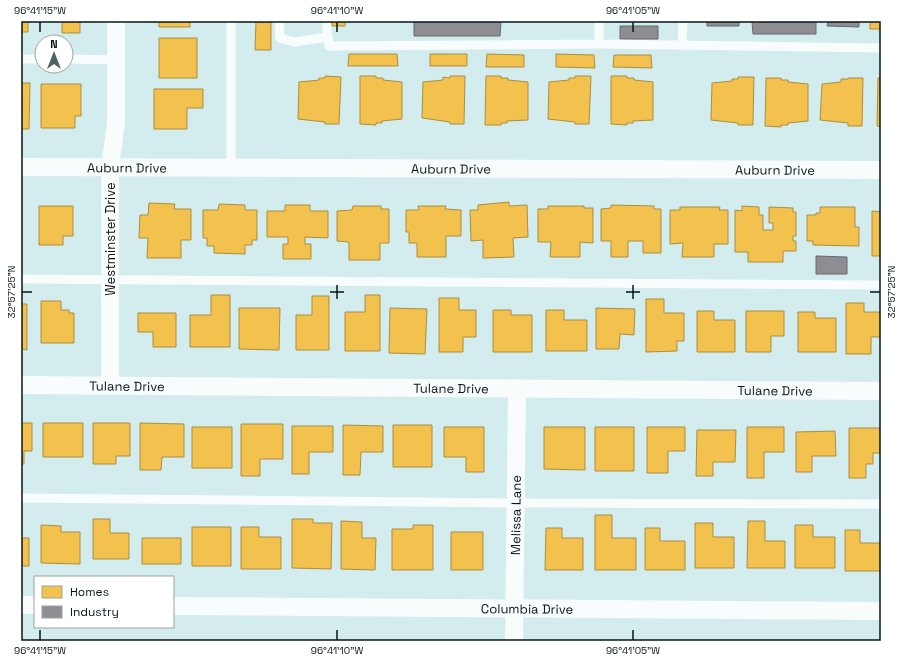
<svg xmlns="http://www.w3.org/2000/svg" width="902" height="662" font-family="'Space Grotesk',sans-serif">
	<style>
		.homes { fill: #f2c14e; stroke: #ab8e3e }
		.industry { fill: #8d8d92; stroke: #64696d }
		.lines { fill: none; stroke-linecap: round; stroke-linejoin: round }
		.service { stroke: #f8fcfc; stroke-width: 9 }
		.minor { stroke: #f8fcfc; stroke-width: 18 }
		.ticks { fill: none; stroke: #061618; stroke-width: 1.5 }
		.labels { text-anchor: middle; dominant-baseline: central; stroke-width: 4; stroke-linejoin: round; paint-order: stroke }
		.street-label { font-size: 13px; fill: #061618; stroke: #fff }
		.neatline { fill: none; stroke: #061618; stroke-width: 1.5 }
		.ticks-label { font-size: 10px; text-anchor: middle; fill: #061618 }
	</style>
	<rect width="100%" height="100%" fill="#d3ecee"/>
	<path class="homes" d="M21 21H28V32H21Z
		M62 21H80V33H62Z
		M159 21H190V27H159Z
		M256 21H271V50H255Z
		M332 21H345V26H332Z
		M870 21H881V29H870Z
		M159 38H197V78H159Z
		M349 54H397L398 66H348Z
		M430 54H467V66H430Z
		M487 54 524 55V67H486Z
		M556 54 594 55 595 68 556 67Z
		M614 55H651L652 68 613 67Z
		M325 76 341 77 339 124H325V122L298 119 299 82 319 80V78H325Z
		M360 76H376V78H383V80L402 82V119L382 121V123H376V125L360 124Z
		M450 76H465L464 124H450V122L422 118 423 82 443 80V77L450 78Z
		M486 76H501V78H508V80L528 82V120L507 121V123H501V125H485Z
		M575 76H591L589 124H575V122L548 119 549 82 569 80V78H575Z
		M611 76H627V78H634V80L653 82V120L633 121V123H627V125L611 124Z
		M738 77H754L753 125H738V123L711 120 712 83 732 81V79H738Z
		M766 78H781V80H788V82L808 84V121L788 123V125H781V127L765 126Z
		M848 78H863L862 126H848V123L820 120 822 84 841 82V79H848Z
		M878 78H881V127L877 126Z
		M21 83H30L29 129H21Z
		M41 84H81V116H75V128H41Z
		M154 89H203V108H187V129H154Z
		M509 202V206L527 205 528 237 513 238 514 257 483 258V240L471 241 470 210H478V205Z
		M149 203 175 204 174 209H191V240H181V258H147L148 238H139L140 215H148Z
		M219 204 245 205V210H257V240H252V245H245V254L214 253V246H207V238H203V210H218Z
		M285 205H310V211H328V238L305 237V244H311V259H283V244H288V237H267V211H285Z
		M611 205 654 206V209H661V253H643V241H628V257H611V241H601V209L611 208Z
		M39 206H73V236H63V245H39Z
		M353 206H381V209H389V243H380V260H349V242L337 241V211L352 210Z
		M418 206H446L445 209 461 210V236H446V257H417V243H409V232H406V210H419Z
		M548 206H584V208H593V243L580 242V257H550L551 242H538V209H548Z
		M742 206 759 207V215H763V230H773V223H769V207L793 208V212H796V236H793V241H796V251H783V262H748V252H735V210L742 211Z
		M680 207H720L719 210H728V244H714V257H682L683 243 670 244V210H680Z
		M820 207H855V227H859V246L813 245V241H807V215H816V213H820Z
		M881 208V256H872V211L881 212Z
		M211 295H230V347H190V315H211Z
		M365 295H380V351H345V312H365Z
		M312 296H329V350H296V315H312Z
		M439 298H459V310H476V337H463V352H439Z
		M646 299H664V313H684V341H677V351L646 352Z
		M41 301H61V310H69V313H74V343H41Z
		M846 303H864V312H881V337H871V354H846Z
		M21 304H27V350L21 349Z
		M239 308H280L279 350 239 349Z
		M390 308 427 309 425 354 389 353Z
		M596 308 635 309 634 335 620 334 619 349H596Z
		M493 310H511V315H532V352H493Z
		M546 310H564V320H587V351H546Z
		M697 311H714V320H735V352H697Z
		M746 311H784V336H771V352H746Z
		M798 312H815V318H836V352H798Z
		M138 313H176V347H153V332H138Z
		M21 423H32V451H24V464H21Z
		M43 423H83V457H43Z
		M93 423H130V456H116V464H93Z
		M140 423 184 424V457H162L161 470H140Z
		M241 424H283V459H260V476H241Z
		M343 425 383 426V452H361L360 475H343Z
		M393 425H432V467H393Z
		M292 426H333V452H309V474H292Z
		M192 427H232V468H192Z
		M444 427H484V472H466V457H444Z
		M544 427H585V470L544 469Z
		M595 427H634V471H595Z
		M647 427H685V451H668V473H647Z
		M747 427H784V452H764V478H747Z
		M849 428H881V453H873V464H866V478H849Z
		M697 430H736L735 462H713V476H696Z
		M835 431 836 456H812V472H796V432Z
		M595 515H612V538H636V570H595Z
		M93 519H110V533H129V559H93Z
		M292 519H313V523H332L331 569 292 568Z
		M341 521 362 522V538H376L375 570 341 569Z
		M748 521H765V541H785V568H747Z
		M695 523H713V537H734V568H695Z
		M41 525 61 526V532H80V564L41 563Z
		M413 525H433V570H392V529H413Z
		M795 525H813V537H835V568H795Z
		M192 527H231V566H192Z
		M241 527H259V537H281V569H241Z
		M546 528H562V538H583V570H545Z
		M645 528H660V541H685V570H645Z
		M845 530H860V543H881V571H845Z
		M451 532H483V570H451Z
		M21 538H29V566H21Z
		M142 538H181V564H142Z"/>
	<path class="industry" d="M414 21H501L500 36H414Z
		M707 21H739V26H707Z
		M752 21H816V34H753Z
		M828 21H859V27L827 26Z
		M620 26H658V39H620Z
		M816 256 847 257V274H816Z"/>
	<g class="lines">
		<path class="service" d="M279 21 280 38 294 42 327 37
			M326 21 329 46 599 44 881 48
			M599 21V44
			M682 46 683 21
			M21 59H42
			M66 59 116 60
			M231 167V21
			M21 279 881 285
			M21 498 516 503 881 504"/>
		<g class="minor">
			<path id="s1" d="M21 167 881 170"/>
			<path id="s2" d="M21 385 881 391"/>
			<path d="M110 386V167L116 123V21"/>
			<path d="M21 605H35"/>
			<path id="s3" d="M173 606 881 611"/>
			<path id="s4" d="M514 641 517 388"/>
		</g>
	</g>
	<path class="ticks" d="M40 22V32M337 22V32M633 22V32M337 285V299M633 285V299M22 292H32M330 292H344M626 292H640M870 292H880M40 630V640M337 630V640M633 630V640"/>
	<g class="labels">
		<g class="street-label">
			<text stroke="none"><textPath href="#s1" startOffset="106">Auburn Drive</textPath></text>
			<text stroke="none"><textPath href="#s1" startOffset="430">Auburn Drive</textPath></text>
			<text stroke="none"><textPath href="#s1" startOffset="754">Auburn Drive</textPath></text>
			<text transform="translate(110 239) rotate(-90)">Westminster Drive</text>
			<text stroke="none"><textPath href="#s2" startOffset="106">Tulane Drive</textPath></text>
			<text stroke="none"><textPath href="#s2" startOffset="430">Tulane Drive</textPath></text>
			<text stroke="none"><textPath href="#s2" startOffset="754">Tulane Drive</textPath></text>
			<text stroke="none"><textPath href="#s4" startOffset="126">Melissa Lane</textPath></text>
			<text stroke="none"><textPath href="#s3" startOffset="354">Columbia Drive</textPath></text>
		</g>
	</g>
	<rect width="902" height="662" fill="none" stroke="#ffffff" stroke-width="44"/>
	<rect x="34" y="576" width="140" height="52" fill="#ffffff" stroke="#9ba2a3"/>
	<rect x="42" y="586" width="20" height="12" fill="#f2c14e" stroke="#9ba2a3"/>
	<text x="70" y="596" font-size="12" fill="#061618">Homes</text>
	<rect x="42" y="606" width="20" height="12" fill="#8d8d92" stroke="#9ba2a3"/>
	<text x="70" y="616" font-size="12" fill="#061618">Industry</text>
	<g transform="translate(54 54)"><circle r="19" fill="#ffffff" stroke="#9ba2a3"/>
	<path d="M0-3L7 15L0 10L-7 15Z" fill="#4e6163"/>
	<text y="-6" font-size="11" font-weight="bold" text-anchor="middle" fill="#061618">N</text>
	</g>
	<rect x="22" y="22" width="858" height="618" class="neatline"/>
	<g class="ticks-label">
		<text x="40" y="14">96°41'15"W</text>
		<text x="337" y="14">96°41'10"W</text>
		<text x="633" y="14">96°41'05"W</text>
		<text transform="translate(11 292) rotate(-90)" y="4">32°57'25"N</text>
		<text transform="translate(891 292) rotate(-90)" y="4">32°57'25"N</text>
		<text x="40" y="654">96°41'15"W</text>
		<text x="337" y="654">96°41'10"W</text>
		<text x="633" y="654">96°41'05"W</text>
	</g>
</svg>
